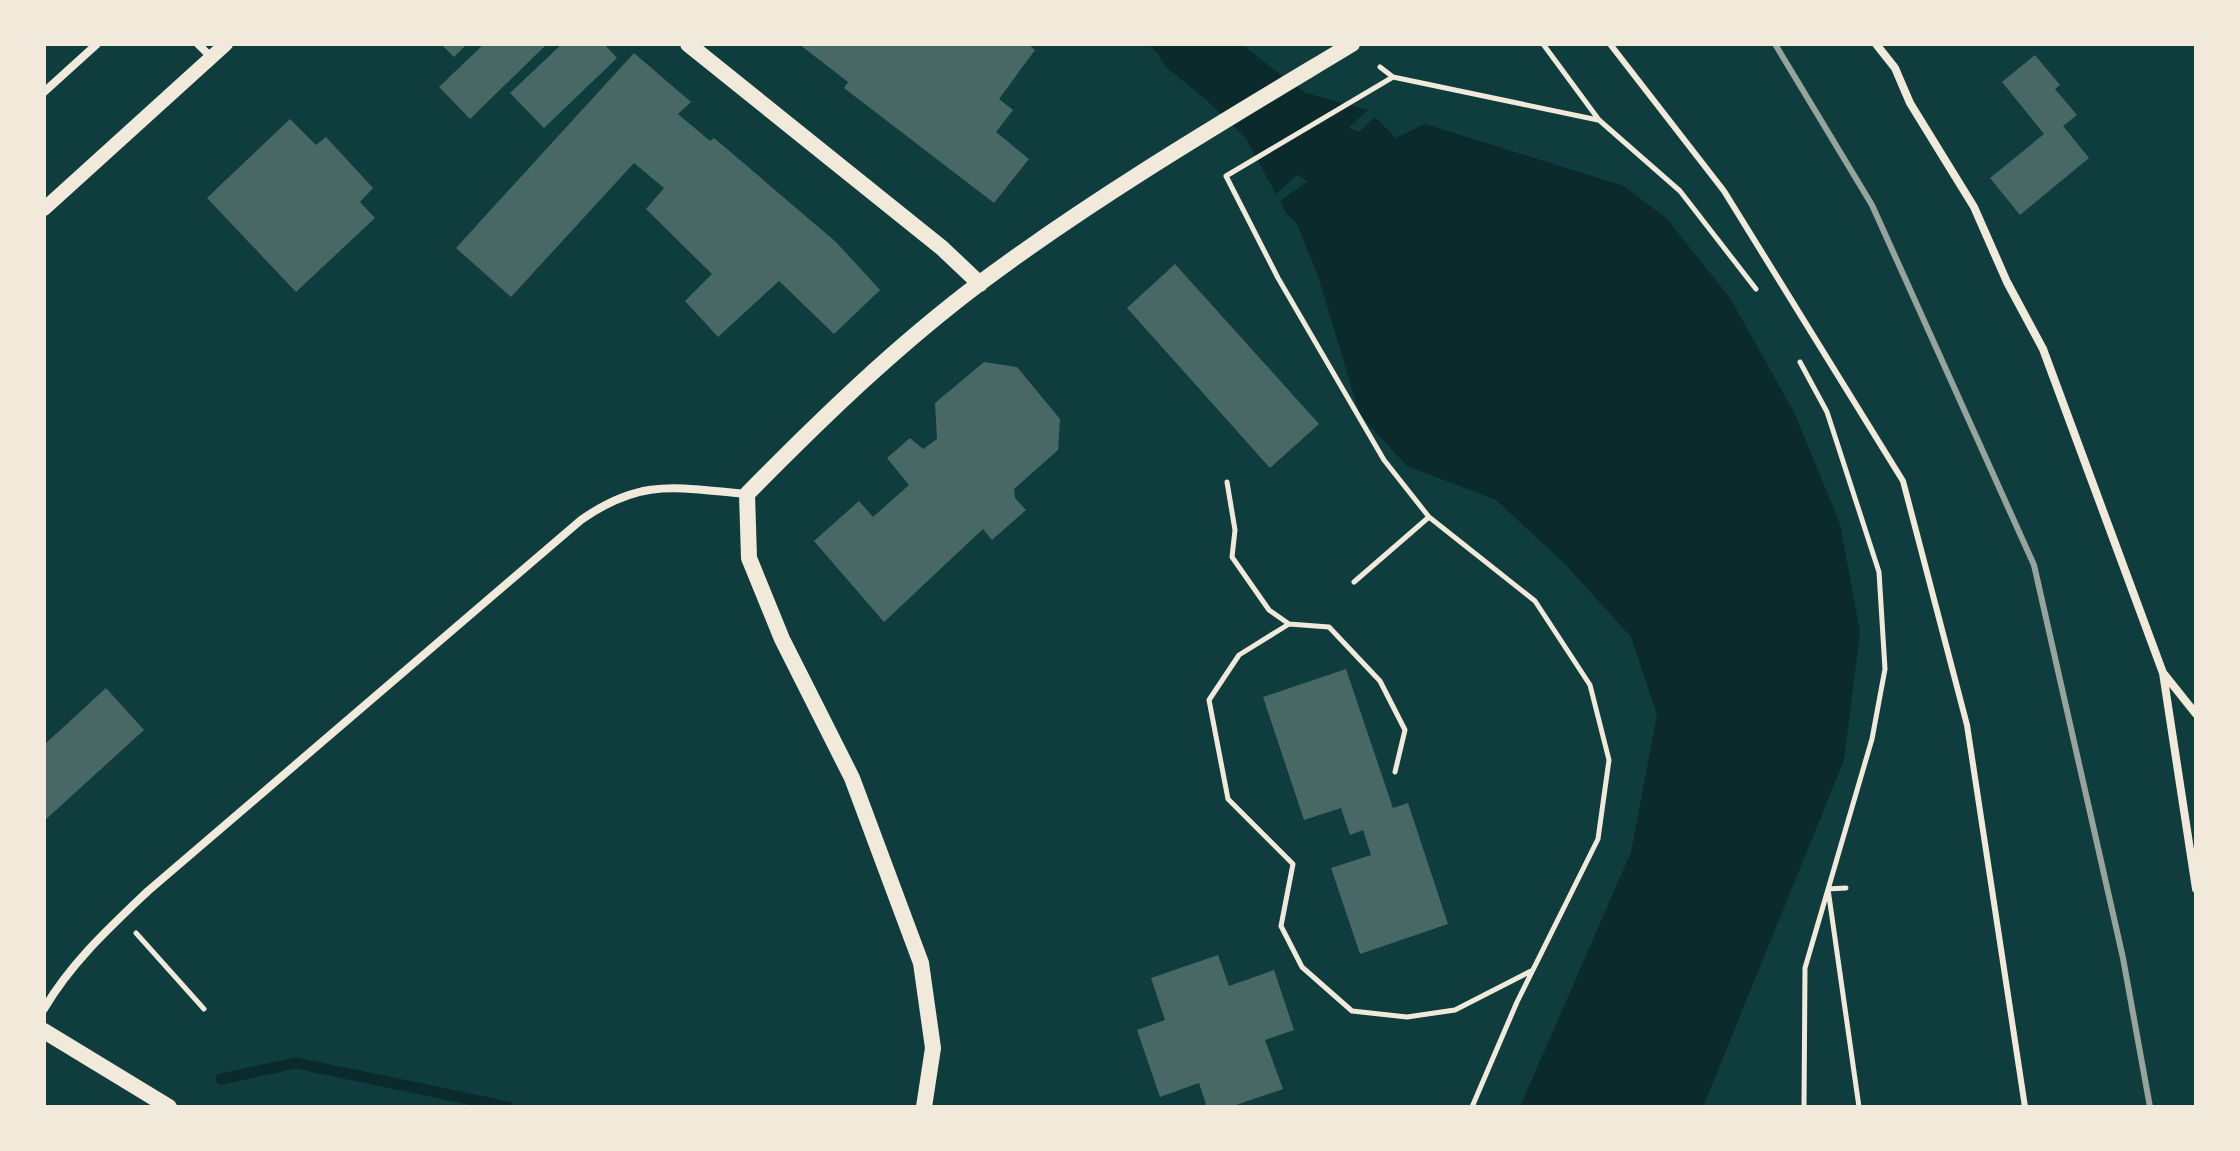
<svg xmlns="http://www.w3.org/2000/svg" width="2240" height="1151" font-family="Manrope,sans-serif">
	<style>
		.water { fill: #0a2a2b }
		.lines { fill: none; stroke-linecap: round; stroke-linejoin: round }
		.stream { stroke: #0a2a2b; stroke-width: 11 }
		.river { stroke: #0a2a2b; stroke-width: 66 }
		.building { fill: #486865 }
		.path { stroke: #f1e9da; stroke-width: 5 }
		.service { stroke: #f1e9da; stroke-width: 6 }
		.minor { stroke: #f1e9da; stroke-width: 8 }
		.tertiary { stroke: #f1e9da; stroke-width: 14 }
		.secondary { stroke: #f1e9da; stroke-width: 16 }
		.rail { stroke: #97a49c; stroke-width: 6 }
	</style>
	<rect width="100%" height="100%" fill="#0f3d3e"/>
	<path class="water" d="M1148 44H1238L1306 93 1368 110 1276 194 1245 137Z
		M1375 117 1396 138 1425 124 1624 186 1667 219 1730 298 1795 414 1840 524 1860 632 1844 760 1703 1107H1520L1631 852 1657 715 1631 637 1565 564 1496 500 1407 466 1360 415 1317 273 1297 224 1286 213 1280 201 1314 177Z"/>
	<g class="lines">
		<path class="stream" d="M221 1079 296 1063 508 1107"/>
		<path class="river" d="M1190 44 1321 151 1414 194"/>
	</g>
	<path class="building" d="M441 44H467L454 57Z
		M484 44H547L470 119 439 87Z
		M562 44H604L617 58 544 128 510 93Z
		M799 44H1028L1035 50 999 99 1013 110 996 132 1029 159 994 203 844 88 848 82Z
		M634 53 691 102 678 114 710 141 714 138 836 242 880 290 834 334 779 281 718 337 685 301 712 274 646 209 664 188 634 163 511 297 456 248Z
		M2035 55 2060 85 2055 89 2077 115 2063 126 2089 158 2020 215 1990 178 2044 134 2002 82Z
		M290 119 316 145 326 137 373 188 360 202 375 218 296 292 207 198Z
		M1175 264 1319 424 1270 468 1127 308Z
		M984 362 1017 367 1060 419 1058 450 1014 489 1015 498 1026 510 992 540 983 529 884 622 814 541 859 501 873 517 909 485 887 458 910 438 923 449 937 439 935 403Z
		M1346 669 1393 808 1408 803 1448 924 1360 954 1331 868 1371 855 1363 830 1350 835 1341 808 1304 820 1263 697Z
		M106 688 144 730 44 821V745Z
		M1218 955 1229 986 1274 970 1294 1030 1265 1040 1283 1089 1230 1107H1207L1199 1083 1160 1097 1137 1030 1165 1020 1151 978Z"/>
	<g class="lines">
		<path class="path" d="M1543 44 1599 120 1680 191 1756 289
			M1380 67 1393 77 1598 120
			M1393 77 1226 176 1278 278 1384 460 1429 517 1535 601 1590 685 1609 760 1598 839 1517 1002 1472 1107
			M1800 362 1827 412 1879 572 1885 669 1872 739 1805 968 1804 1107
			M1227 482 1235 530 1232 557 1269 610 1289 624
			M1354 582 1429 517
			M1395 772 1405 730 1380 681 1329 627 1289 624 1239 655 1209 700 1228 799 1293 864 1281 926 1302 967 1352 1011 1407 1017 1455 1010 1531 971
			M1846 888 1828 889 1859 1107
			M136 933 204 1009"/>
		<path class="service" d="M1610 44 1724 191 1903 481 1967 725 2025 1107"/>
		<path class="minor" d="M198 44 211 57
			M1876 44 1895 68 1910 103 1974 207 2007 282 2043 349 2163 673 2196 889
			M44 92 97 44
			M2164 674 2196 714
			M44 1009C71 963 109 928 148 891L581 520C642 477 677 488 747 494"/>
		<path class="tertiary" d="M44 209 226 44"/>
		<path class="secondary" d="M688 44 942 248 980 284
			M44 1031 169 1107
			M924 1107 933 1048 921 963 852 778 782 639 749 558 747 494C821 419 895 347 980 283 1098 195 1226 120 1352 44"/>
		<path class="rail" d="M1775 44 1872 205 2034 565 2123 958 2150 1107"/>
	</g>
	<rect width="2240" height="1151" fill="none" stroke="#f1e9da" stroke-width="92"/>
</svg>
